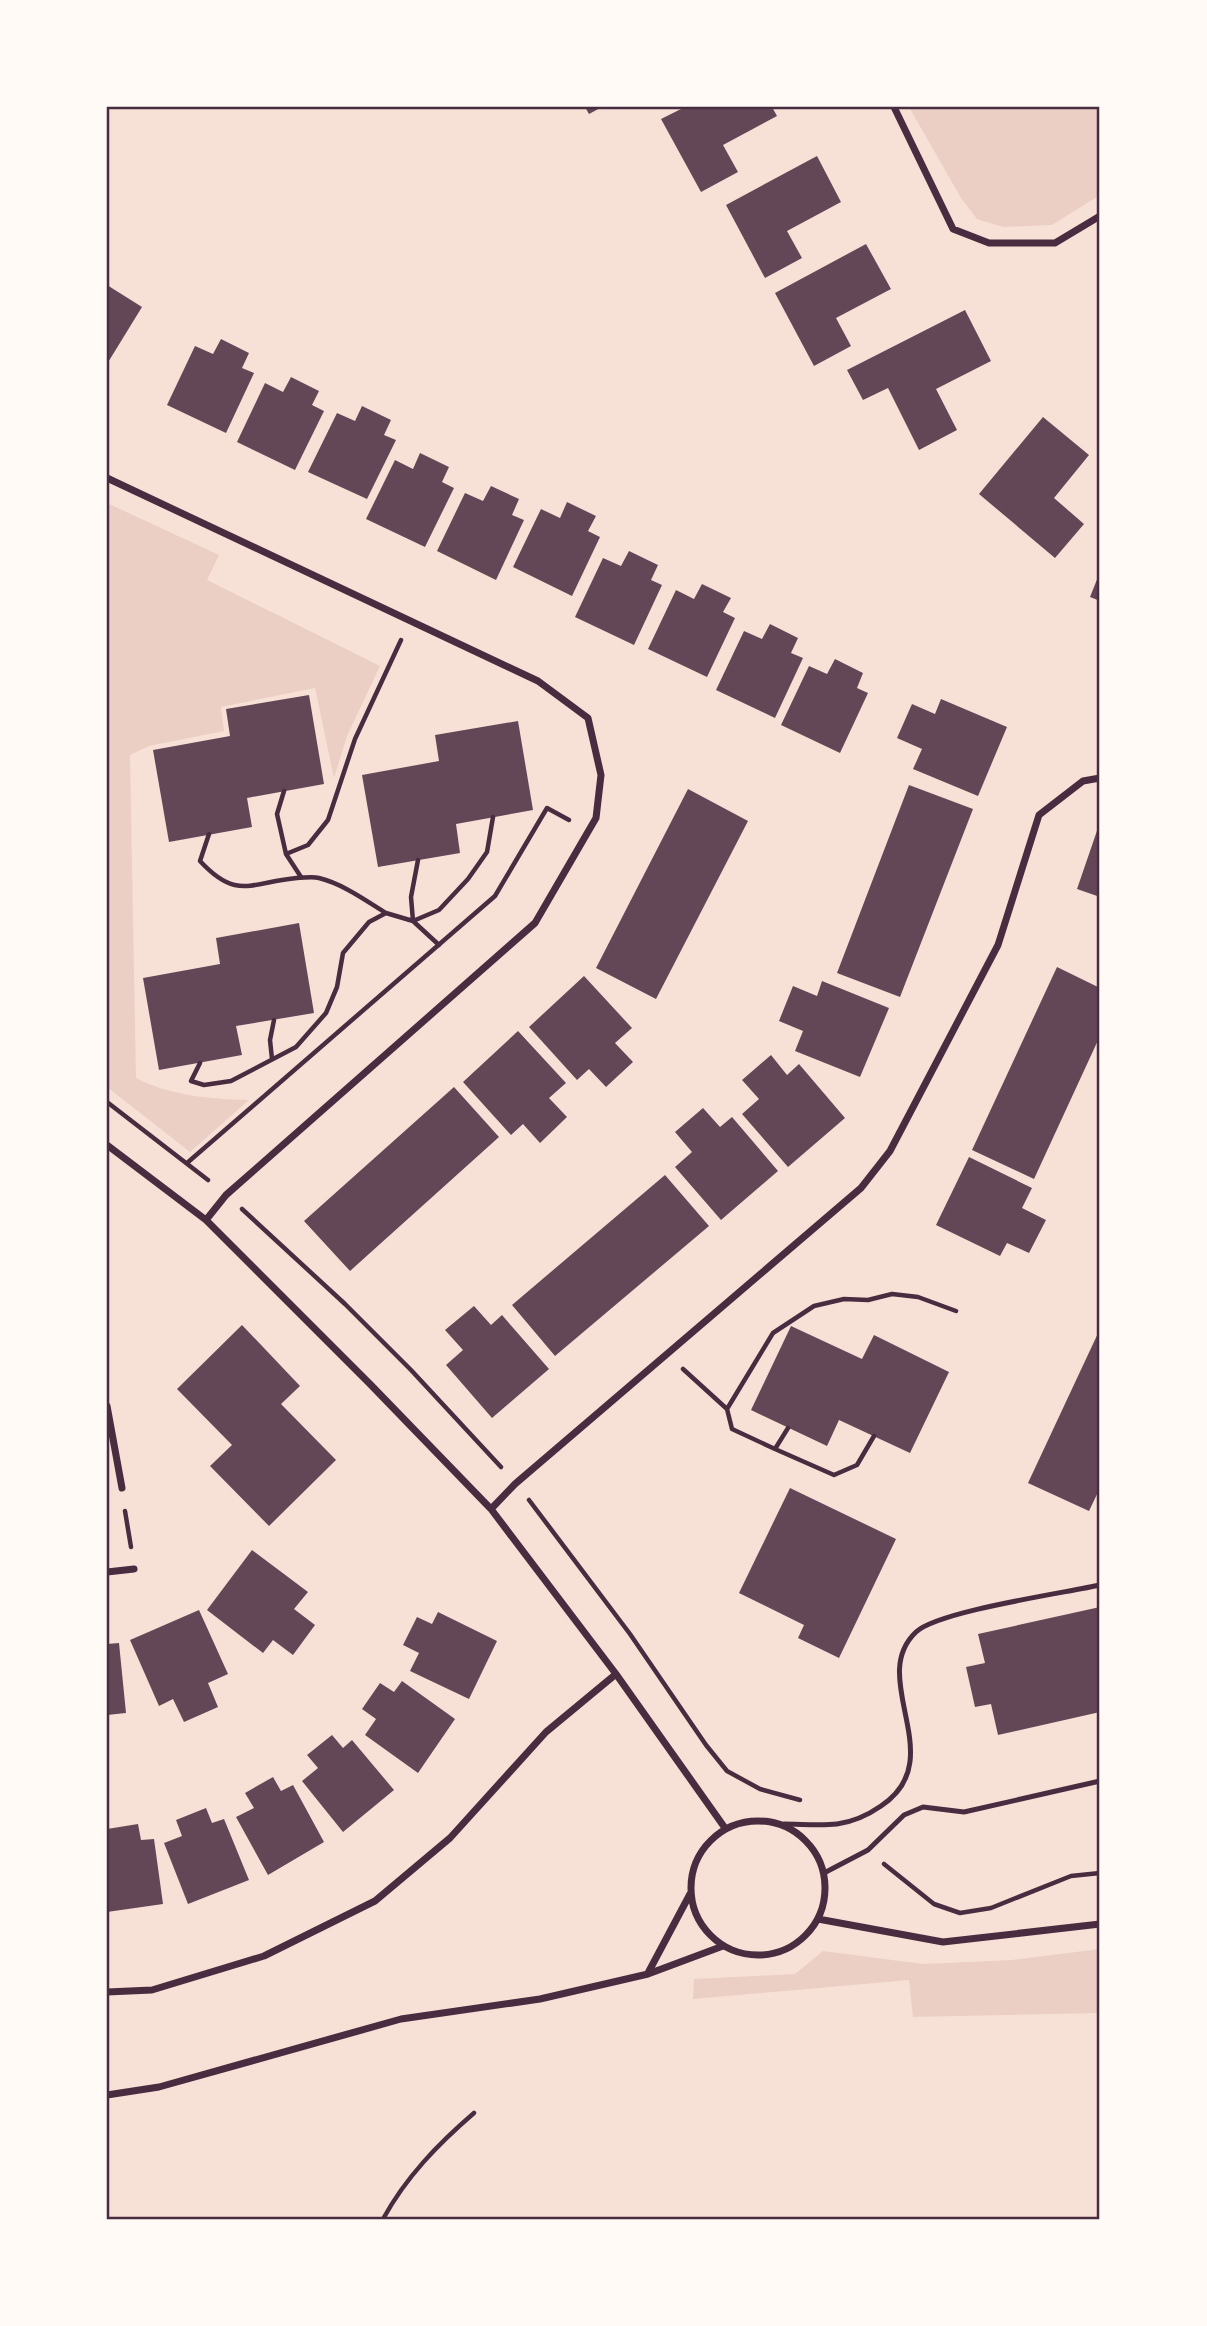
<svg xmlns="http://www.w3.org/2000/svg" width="1207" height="2326" font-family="'Work Sans',sans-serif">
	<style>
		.green { fill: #ebcfc5 }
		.building { fill: #644757 }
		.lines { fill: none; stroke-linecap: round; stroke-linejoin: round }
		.path { stroke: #4a2c40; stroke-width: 4.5 }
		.service { stroke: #4a2c40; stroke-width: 5 }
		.minor { stroke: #4a2c40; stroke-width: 7 }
		.neatline { fill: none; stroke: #4a2c40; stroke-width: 2.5 }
	</style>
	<rect width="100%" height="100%" fill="#f7e1d7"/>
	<path class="green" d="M909 107H1100V195L1052 225 1003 227 977 219 961 198Z
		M107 503 219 555 207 580 380 666 347 736 334 778 315 688 221 707 224 731 149 746 130 755 136 1078C171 1096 211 1099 249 1100L190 1152 107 1087Z
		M1100 1949V2013L913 2017 909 1980 693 1999 694 1979 795 1974 823 1951 923 1964 1012 1960Z"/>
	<path class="building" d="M585 107H602L589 114Z
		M685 107H772L777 116 723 145 738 172 701 192 661 119Z
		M817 156 841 202 787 231 802 258 765 278 726 205Z
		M866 244 891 289 836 318 851 346 814 366 775 293Z
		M107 285 142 307 107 364Z
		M965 310 991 361 936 389 957 430 919 450 888 388 863 400 847 370Z
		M221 339 249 353 242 368 254 373 226 433 167 405 195 346 213 354Z
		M291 377 319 391 312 405 324 411 295 470 237 442 265 383 283 392Z
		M362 406 391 420 384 435 396 440 367 499 308 472 337 413 355 421Z
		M1043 417 1089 455 1054 498 1084 524 1055 558 979 494Z
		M420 453 449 467 442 482 454 488 425 547 366 519 395 460 413 469Z
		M491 486 519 499 512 515 524 520 496 580 437 551 465 493 483 501Z
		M567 502 596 516 588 531 600 537 572 596 513 567 541 509 560 518Z
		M629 551 658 565 651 580 662 585 634 645 575 617 603 558 621 566Z
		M1100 572V601L1090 597Z
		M702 584 731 598 723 612 735 618 707 677 648 649 676 590 694 599Z
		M770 624 798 638 791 653 803 658 775 718 716 690 744 631 762 639Z
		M835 659 863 673 857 688 868 693 840 753 781 725 809 666 827 674Z
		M309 695 324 784 247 798 252 827 169 842 153 750 230 736 226 709Z
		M941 699 1007 727 978 796 913 769 922 749 897 738 912 704 935 714Z
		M518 721 533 810 456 824 460 853 378 867 362 775 439 761 435 735Z
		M909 785 973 809 900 997 837 973Z
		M688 789 748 821 656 999 596 968Z
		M1100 822V897L1077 889Z
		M299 923 314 1013 236 1026 242 1055 159 1070 143 978 220 964 216 938Z
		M1057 967 1100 988V1036L1034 1179 972 1150Z
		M584 976 632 1028 615 1043 633 1062 606 1087 589 1069 577 1080 529 1027Z
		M822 981 889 1008 860 1077 795 1051 803 1031 779 1021 793 986 817 996Z
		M518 1031 566 1083 549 1098 567 1117 540 1143 523 1124 511 1135 463 1082Z
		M771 1055 787 1075 799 1064 845 1118 788 1167 742 1114 759 1099 742 1080Z
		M454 1087 499 1137 350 1271 304 1221Z
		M703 1108 720 1127 732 1117 778 1171 721 1220 675 1167 692 1152 675 1132Z
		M969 1157 1032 1188 1022 1208 1046 1220 1029 1253 1007 1243 1000 1256 936 1225Z
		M665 1175 709 1226 555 1356 512 1305Z
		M474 1306 491 1325 502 1315 549 1369 492 1418 446 1365 463 1350 445 1330Z
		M242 1325 300 1386 281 1404 336 1460 269 1526 210 1466 232 1445 177 1389Z
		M791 1326 862 1359 874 1335 949 1372 910 1453 839 1420 827 1446 751 1410Z
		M1100 1329V1488L1089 1511 1028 1483Z
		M790 1488 896 1539 839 1658 798 1638 804 1625 739 1593Z
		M252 1550 308 1592 294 1609 315 1625 293 1655 273 1640 263 1653 207 1610Z
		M1100 1607V1712L998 1735 991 1704 975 1707 966 1667 985 1663 978 1634Z
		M199 1610 228 1674 208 1683 218 1707 184 1722 173 1699 159 1706 130 1640Z
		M438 1612 497 1641 469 1699 410 1671 419 1653 403 1645 417 1617 432 1624Z
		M119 1643 126 1713 107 1715V1644Z
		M402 1681 455 1719 418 1773 365 1735 376 1719 362 1709 380 1683 394 1692Z
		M332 1735 343 1748 352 1740 394 1790 343 1832 302 1781 318 1768 307 1755Z
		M273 1777 281 1791 293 1785 324 1842 268 1875 236 1817 254 1808 245 1793Z
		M206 1808 212 1823 224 1819 249 1880 188 1904 164 1843 182 1836 176 1820Z
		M138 1824 141 1840 154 1839 163 1904 107 1912V1846H109L107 1829Z"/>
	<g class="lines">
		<path class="path" d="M284 791 277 814 286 854 301 877
			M209 834 200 861C237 901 251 882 297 878 304 878 312 876 319 878 343 884 365 900 386 913
			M286 854 308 845 328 820 355 739 401 640
			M418 860 411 897 413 921 439 910 468 879 487 852 493 817
			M272 1059 270 1040 274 1020
			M200 1063 191 1081 204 1085 231 1081 296 1047 326 1013 337 987 343 953 369 922 386 913 413 921 439 945
			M107 1102 208 1180
			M187 1163 495 896 547 808 569 820
			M242 1209 345 1304 411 1370 501 1467
			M683 1369 727 1409 732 1429 775 1449 788 1428
			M727 1409 773 1333 814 1306 844 1299 868 1300 892 1294 918 1297 956 1311
			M775 1449 834 1475 857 1465 874 1436
			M529 1500 630 1634 706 1745 727 1771 760 1789 800 1800
			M125 1511 131 1547
			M884 1864 934 1904 960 1913 991 1908 1071 1876 1100 1873
			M383 2219C406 2177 438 2144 474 2113"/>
		<path class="service" d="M784 1824C801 1824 820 1826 837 1824 852 1822 868 1815 881 1806 952 1759 866 1679 916 1632 938 1611 1064 1593 1100 1585
			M824 1873 868 1850 904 1815 923 1807 964 1812 1100 1781"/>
		<path class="minor" d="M894 107 953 229 989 243H1055L1100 216
			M107 478 538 681 588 718 601 775 596 818 535 923 226 1195 206 1220
			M107 1145 206 1220 370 1384 491 1509 616 1674 725 1828
			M107 1406 122 1488
			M491 1509 515 1484 861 1188 890 1151 998 945 1039 815 1083 781 1100 778
			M107 1572 134 1569
			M691 1888a67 67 0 1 1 134 0a67 67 0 1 1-134 0Z
			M818 1919 943 1942 1100 1924
			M648 1973 690 1894
			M107 1992 152 1990 264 1956 375 1901 450 1838 546 1732 616 1674
			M107 2095 159 2087 401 2019 540 1999 648 1974 723 1946"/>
	</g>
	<rect width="1207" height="2326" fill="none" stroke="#fffaf5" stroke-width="217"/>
	<rect x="108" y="108" width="990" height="2110" class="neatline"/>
</svg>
